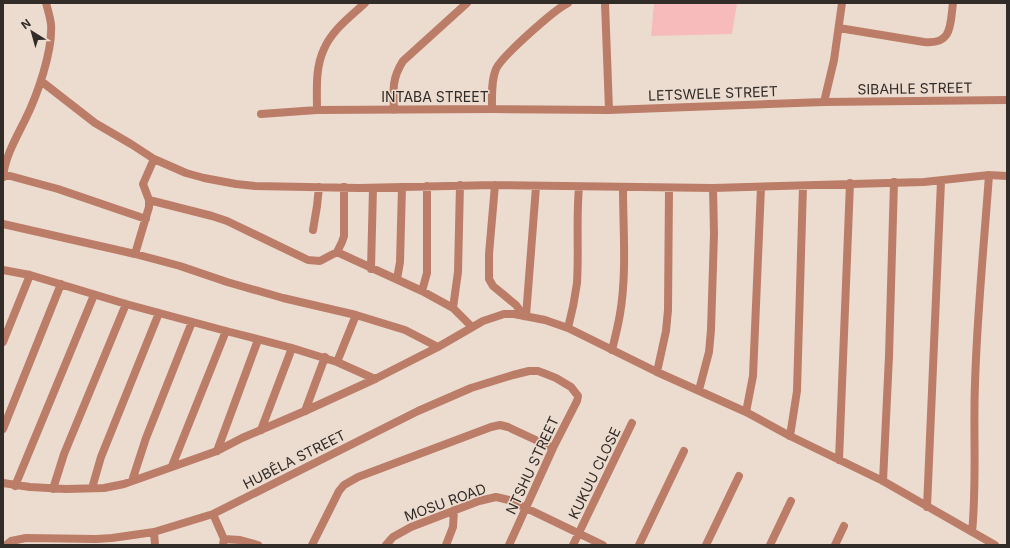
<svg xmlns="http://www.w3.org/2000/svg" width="1010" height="548" font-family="Inter,sans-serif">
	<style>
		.green { fill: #f7bbbb }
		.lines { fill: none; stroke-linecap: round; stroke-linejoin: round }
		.minor { stroke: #bc7d68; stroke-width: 8 }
		.labels { text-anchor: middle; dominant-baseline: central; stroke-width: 3; stroke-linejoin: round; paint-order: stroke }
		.street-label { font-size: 14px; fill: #322c28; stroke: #ecdcd0 }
	</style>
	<rect width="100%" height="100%" fill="#ecdcd0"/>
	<path class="green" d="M654 3H737L732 34 651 36Z"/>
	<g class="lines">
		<path class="minor" d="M605 3 609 110
			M839 28 924 42C953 45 950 24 953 3
			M41 81 95 123 131 144 154 159 186 173 204 178 236 184 255 186 358 188 495 185 713 188 924 182 989 175 1007 176
			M824 102 834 60 842 3
			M492 109C492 96 491 81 496 69 501 57 555 9 568 3
			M317 110C317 90 315 68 324 49 332 30 350 17 365 3
			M394 110C393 90 392 78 403 61L467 3
			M261 114 317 110 492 109 609 110 824 102 1007 100
			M3 174 58 189 146 219
			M3 177C5 157 16 138 25 120 37 96 53 51 51 24 50 17 48 10 46 3
			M460 185 458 272 453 308 472 327
			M495 185 489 254V279L493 286 516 305 524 316
			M149 200 212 216 227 221 308 260 320 261 337 252 422 291 453 308
			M3 224 135 254 180 266 227 282 283 298 356 315 405 330 438 347
			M313 230 317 206 319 187
			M337 252 342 242 344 236V187
			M135 254 149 207V200L143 184 154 159
			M371 269 373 188
			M3 270 30 275 126 304 226 331 292 348 337 362 375 379
			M397 279 400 262 402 187
			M422 291 427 273V186
			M526 316 536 187
			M568 328C572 313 575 298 577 283 579 251 576 219 579 187
			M3 342 30 275
			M612 350C615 338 618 326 620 314 627 273 623 229 623 188
			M337 362 356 315
			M657 372 666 331 668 310 669 188
			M699 390 709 352 711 330 714 234 713 188
			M305 411 325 357
			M746 412 753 376 761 187
			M3 429 61 284
			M261 430 292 348
			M790 436 797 391 803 186
			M217 451 258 340
			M839 460 850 183
			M172 466 226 331
			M132 481 146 438 192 322
			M883 481 889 356 894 182
			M3 483 30 487 66 489 104 488 124 484 217 451 242 438 305 411 375 379 438 347 483 321 504 314H514L545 320 568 328 657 372 746 412 790 436 883 481 995 545
			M15 486 94 295
			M92 488 101 457 159 313
			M53 489 64 454 126 304
			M927 507 941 181
			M213 514 224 539 223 545
			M154 532 155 545
			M972 532C977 483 973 434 975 384 977 314 984 245 989 175
			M224 539 240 540 258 545
			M6 545 11 541 26 538 96 539 112 538 154 532 213 514 418 411 471 388 513 375 529 371H538L546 374 556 378 571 387 578 396 577 401 553 448 509 545
			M312 545 339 491 344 485 358 477 491 427 500 425 508 427 553 448
			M386 545 393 537 411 527 479 501 496 497 509 500 526 508 603 545
			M446 545 453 527 454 510
			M573 545 632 423
			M639 545 684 451
			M706 545 739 476
			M770 545 791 501
			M835 545 844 526"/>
	</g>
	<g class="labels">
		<g class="street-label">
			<text transform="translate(915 88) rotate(-1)">SIBAHLE STREET</text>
			<text transform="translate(713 93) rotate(-2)">LETSWELE STREET</text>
			<text x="435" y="96">INTABA STREET</text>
			<text transform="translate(294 459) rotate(-27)">HUBÊLA STREET</text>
			<text transform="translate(532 465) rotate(-65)">NTSHU STREET</text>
			<text transform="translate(594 473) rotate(-64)">KUKUU CLOSE</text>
			<text transform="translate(445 502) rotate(-20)">MOSU ROAD</text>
		</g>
	</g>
	<rect width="1010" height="548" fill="none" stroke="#322c28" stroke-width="8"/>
	<g transform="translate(32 32) rotate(323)" stroke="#ecdcd0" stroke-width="3" paint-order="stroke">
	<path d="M0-3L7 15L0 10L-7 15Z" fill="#322c28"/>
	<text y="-6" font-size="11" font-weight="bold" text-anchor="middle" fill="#322c28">N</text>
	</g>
</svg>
